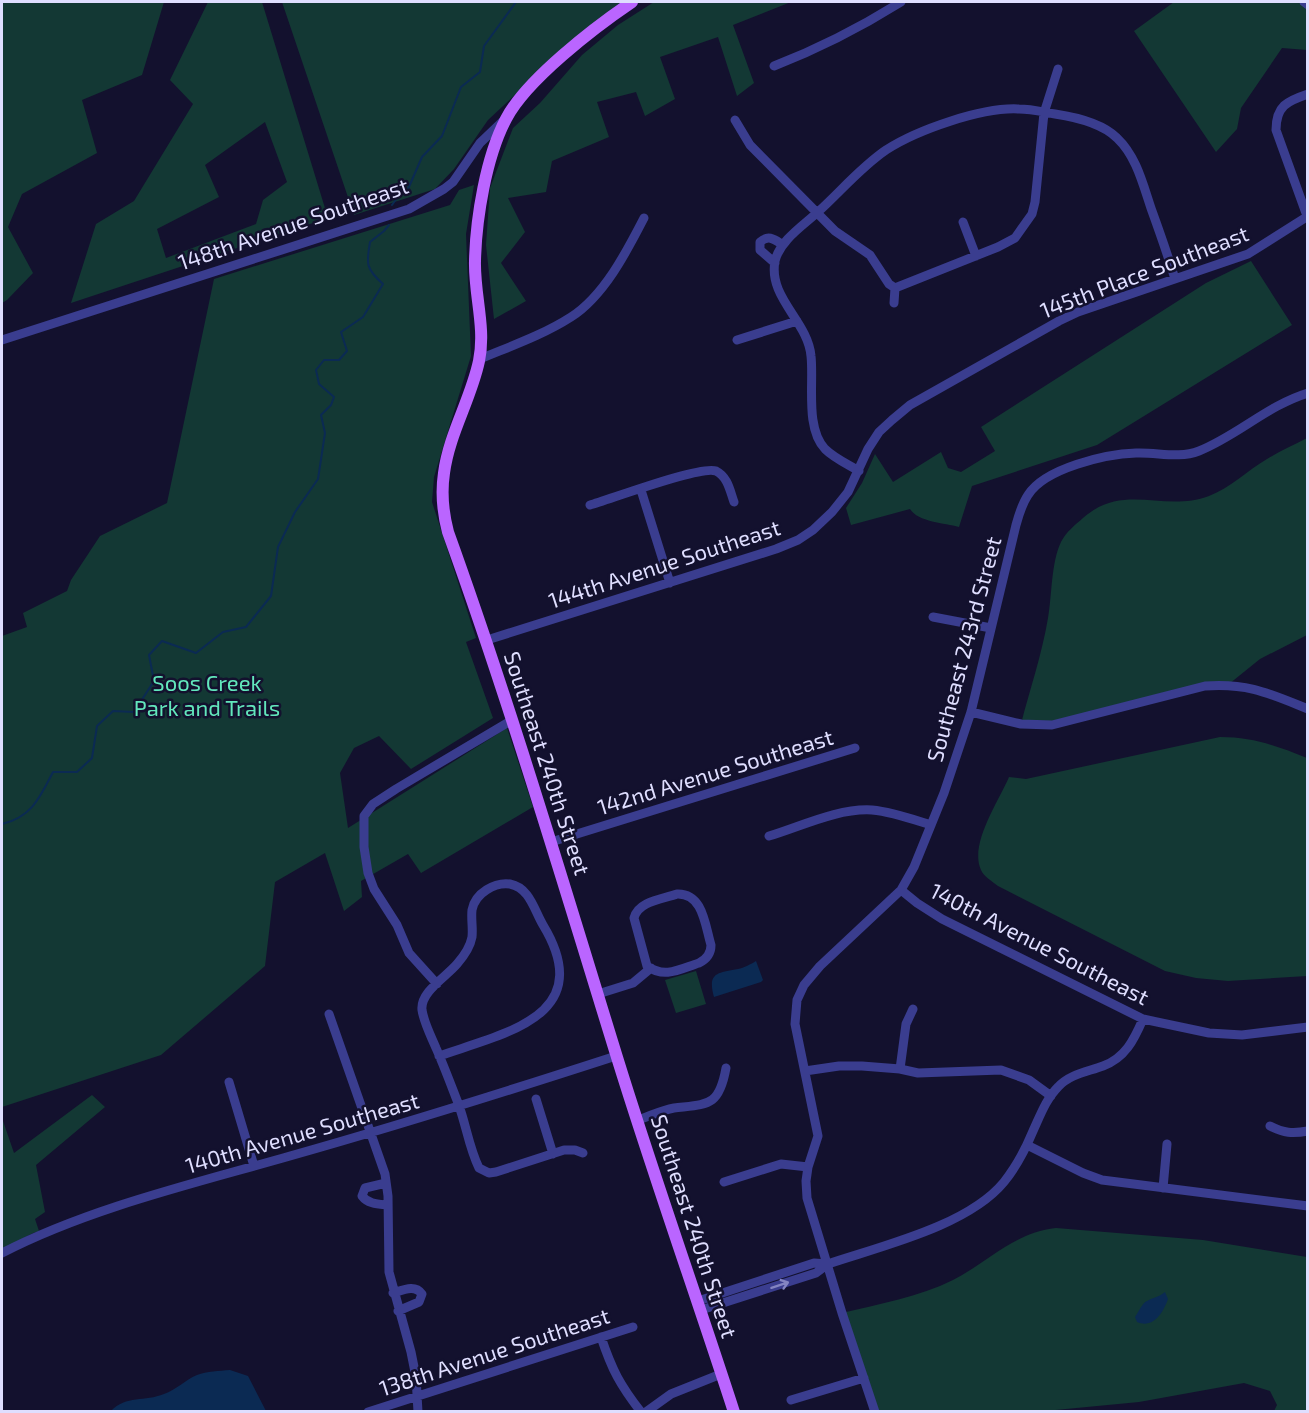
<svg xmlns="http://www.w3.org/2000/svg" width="1309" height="1413" font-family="'Exo 2',sans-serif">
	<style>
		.green { fill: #133834; fill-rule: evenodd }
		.water { fill: #0b2a53 }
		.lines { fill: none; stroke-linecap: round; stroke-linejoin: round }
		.stream { stroke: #0b2a53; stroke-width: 2 }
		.minor { stroke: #3a3d8f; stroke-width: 9 }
		.major { stroke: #ba65ff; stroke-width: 12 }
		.oneway { stroke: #8485c1 }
		.labels { text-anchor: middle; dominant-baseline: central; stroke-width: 5; stroke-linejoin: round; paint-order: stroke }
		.street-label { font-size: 22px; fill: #dfdeff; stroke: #13112e }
		.park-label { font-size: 22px; fill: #62e7bc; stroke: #13112e }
	</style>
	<rect width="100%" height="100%" fill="#13112e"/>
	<path class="green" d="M2 2H164L142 75 82 100 97 153 22 194 8 227 33 273 7 300 2 303Z
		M208 2H262L328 218 71 303 96 224 134 201 193 104 170 80ZM265 122 287 182 263 200 256 224 166 258 157 229 219 197 205 165Z
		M282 2H622L547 65 488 120 454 169 435 189 354 215Z
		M654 2H791L733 25 754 83 737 96 718 37 660 57 675 99 645 116 636 92 597 102 609 137 552 161 546 192 508 198 525 232 501 263 526 301 494 319 486 245 490 188 513 128 540 103 582 55 618 25Z
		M1174 2H1307V50L1282 48 1241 108 1237 129 1216 152 1134 31Z
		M474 185 466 234 471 356 434 477 432 502 476 638 466 642 493 718 411 769 379 736 354 748 340 773 348 828 507 728 533 807 421 873 408 854 361 881 362 897 344 911 325 853 275 882 265 966 161 1055 2 1107V636L27 627 23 613 67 591 71 580 100 536 167 503 214 279 450 205 459 190Z
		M1251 261 1292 325 1097 445 972 486 959 527C945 523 918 522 910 509L851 525 846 508 862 483 875 454 893 482 941 452 948 468 961 472 995 451 981 427 1206 283Z
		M1307 438V635L1260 659 1229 684 1071 722 1021 724C1030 689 1042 654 1048 618 1052 595 1051 563 1061 542 1066 532 1075 525 1083 518 1124 482 1163 513 1209 496 1230 488 1248 470 1267 459 1280 451 1294 445 1307 438Z
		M1220 737C1253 737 1277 746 1307 758V976L1228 981 1196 978 1165 971 998 886C992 881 984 877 981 870 969 844 999 801 1009 777L1026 779Z
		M696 971 706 1004 676 1013 665 980Z
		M92 1095 105 1107 36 1165 45 1212 35 1219 39 1231C25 1235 15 1245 2 1250V1118L14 1153Z
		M1056 1228 1203 1240 1307 1257V1411H1274L1277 1405 1270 1391 1244 1383 1139 1402 1045 1411H875L842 1313C879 1304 919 1297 953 1280 988 1262 1015 1232 1056 1228Z"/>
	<path class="water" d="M756 961 763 980 761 982 714 997C707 972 718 973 738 969 744 968 751 964 756 961Z
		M1165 1292 1168 1299C1163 1313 1153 1329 1137 1322L1135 1317C1138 1313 1142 1303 1147 1301 1154 1297 1157 1298 1165 1292Z
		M230 1370 248 1376 266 1411H111C126 1395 145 1402 164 1394 176 1390 185 1380 197 1375 207 1371 219 1371 230 1370Z"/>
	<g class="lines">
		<path class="stream" d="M392 205 397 198 408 189 422 157 442 136 461 87 480 72 484 46 516 2
			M2 824C32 817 40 797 53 772H77L92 758 97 726 113 711 134 712 154 681 149 655 162 641 196 653 223 632 246 627 271 596 278 547 295 512 318 479 325 433 321 415 331 405 334 397 319 384 316 370 324 360H339L347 351 341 332 363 317 383 284C366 269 366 264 370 242L384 231 389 225"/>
		<path class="minor" d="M1304 2 1308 5
			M774 66C818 49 861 27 901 2
			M735 120 750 145 835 231 870 255 889 284 895 288
			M1307 216 1276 130C1276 106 1287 101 1308 94
			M963 222 976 256
			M775 263 760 250V242C769 234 775 240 783 245
			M895 288 998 247 1015 238 1032 214 1035 202 1044 113 1058 69
			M894 303 895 288
			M2 340 409 209 444 189 453 182 480 143 503 121
			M737 340 797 321
			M480 359C511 346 543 335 571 317 604 296 627 251 644 218
			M859 471C847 464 834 458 825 449 805 428 814 383 811 356 808 321 768 298 775 261 780 240 804 225 819 211 841 191 861 167 886 150 917 130 982 107 1019 109 1031 109 1043 112 1055 114 1075 117 1102 123 1117 138 1137 157 1143 185 1152 211 1160 233 1168 256 1175 279
			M641 490 670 583
			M590 505C611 499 701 465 716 471 728 477 730 491 734 502
			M933 617 991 628
			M487 640 776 549 798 540 813 530 832 512 848 492 868 449 879 432 892 420 910 405 1059 321 1078 312 1248 254 1308 216
			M971 712 1021 724 1052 725 1205 686C1248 683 1268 693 1308 709
			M769 836C802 826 838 808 872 810 893 812 912 819 931 825
			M551 842 855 748
			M901 890 917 903 942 919 1143 1019 1209 1033 1242 1035 1308 1027
			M677 894C703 893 705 925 711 945 711 953 707 959 699 963 680 969 665 979 647 966L634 918C638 901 663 899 677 894Z
			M437 984 409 953 397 925 374 889 368 873 364 847V816L373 804 396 789 512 720
			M598 994 633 983 651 968
			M329 1014 385 1174 388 1196 389 1272 411 1352 416 1377 418 1412
			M439 1056C505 1033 598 1016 543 925 534 910 530 888 510 884 495 882 475 893 472 910 471 919 473 928 472 937 470 948 464 956 457 964 446 977 420 992 422 1010 424 1023 431 1036 436 1048 444 1066 451 1085 458 1103 466 1124 469 1148 479 1168L489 1173 496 1172 564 1150H575L583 1153
			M900 1069 906 1024 913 1009
			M805 1071 839 1066H862L900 1069 918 1073 1001 1070 1029 1080 1051 1096
			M229 1082 254 1166
			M536 1099 553 1154
			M638 1120C650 1116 662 1110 674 1108 708 1104 719 1107 726 1068
			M1270 1126C1284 1133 1292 1134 1308 1131
			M1027 1145 1083 1173 1102 1180 1308 1206
			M724 1182 781 1164 808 1167
			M386 1183 365 1188 362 1196C368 1204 378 1204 388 1205
			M1163 1188 1167 1144
			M2 1253C89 1208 196 1183 290 1156 400 1125 508 1091 616 1056
			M393 1293C403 1290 415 1284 422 1294L419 1302 398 1311
			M698 1301 814 1263 828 1264
			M701 1310 816 1273 828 1264C881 1246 968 1226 1004 1182 1016 1167 1026 1148 1033 1131 1040 1116 1046 1099 1058 1087 1070 1074 1087 1072 1103 1066 1125 1058 1134 1040 1143 1019
			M601 1337C612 1370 620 1385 641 1412
			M791 1400 864 1378
			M368 1412 633 1327
			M646 1412 671 1394 721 1374
			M875 1412 842 1313 807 1198 806 1181 808 1167 818 1136 795 1024 797 1000 804 985 820 966 901 890 914 867 944 793 971 712 1016 525C1019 514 1022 504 1028 495 1045 468 1106 454 1136 453 1158 452 1178 459 1199 451 1237 436 1268 405 1308 393"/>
		<path class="major" d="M632 2C595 27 526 80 506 119 486 157 476 218 475 261 474 294 486 328 479 361 471 399 449 434 444 473 441 493 443 513 448 532 510 704 562 879 616 1054 653 1174 695 1292 734 1412"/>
	</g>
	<defs><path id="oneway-shaft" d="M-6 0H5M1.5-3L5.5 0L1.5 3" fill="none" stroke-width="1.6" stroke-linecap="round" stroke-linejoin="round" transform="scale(1.5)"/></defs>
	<use class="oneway" href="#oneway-shaft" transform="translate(780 1285) rotate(-18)"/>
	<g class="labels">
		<g class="street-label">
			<text transform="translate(293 223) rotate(-19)">148th Avenue Southeast</text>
			<text transform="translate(1144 271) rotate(-21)">145th Place Southeast</text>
			<text transform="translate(664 563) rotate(-18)">144th Avenue Southeast</text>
			<text transform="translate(963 649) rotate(-75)">Southeast 243rd Street</text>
			<text transform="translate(548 763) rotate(72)">Southeast 240th Street</text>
			<text transform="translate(715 771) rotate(-17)">142nd Avenue Southeast</text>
			<text transform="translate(1040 943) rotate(27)">140th Avenue Southeast</text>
			<text transform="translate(302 1132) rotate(-16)">140th Avenue Southeast</text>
			<text transform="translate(695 1226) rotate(72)">Southeast 240th Street</text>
			<text transform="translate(494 1351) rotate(-18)">138th Avenue Southeast</text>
		</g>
		<g class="park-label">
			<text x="207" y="682">Soos Creek<tspan x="207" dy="25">Park and Trails</tspan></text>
		</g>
	</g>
	<rect width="1309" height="1413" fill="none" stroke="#dfdeff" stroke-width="6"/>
</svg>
